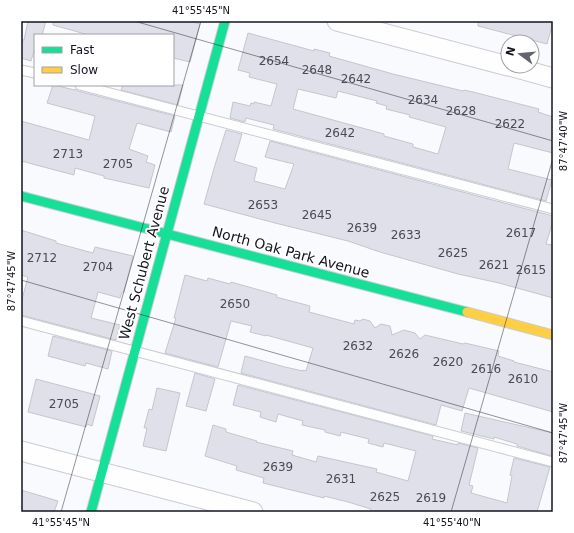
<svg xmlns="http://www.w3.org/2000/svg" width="574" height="533" font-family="'DejaVu Sans',sans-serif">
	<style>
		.building { fill: #dfe0e9; stroke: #c5c6cd; fill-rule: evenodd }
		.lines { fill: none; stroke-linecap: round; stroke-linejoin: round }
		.lane-casing { stroke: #caccd3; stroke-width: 11 }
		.street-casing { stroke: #caccd3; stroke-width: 21 }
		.fast-casing { stroke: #caccd3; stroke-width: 11 }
		.slow-casing { stroke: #caccd3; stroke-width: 11 }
		.lane { stroke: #fefeff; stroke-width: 9 }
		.street { stroke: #fefeff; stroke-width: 19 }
		.fast { stroke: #16e098; stroke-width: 9 }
		.slow { stroke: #ffcf43; stroke-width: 9 }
		.ticks { fill: none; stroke: #13141e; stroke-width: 1; stroke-opacity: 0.45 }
		.labels { text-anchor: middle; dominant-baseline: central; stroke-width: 4; stroke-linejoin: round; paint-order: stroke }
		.number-label { font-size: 12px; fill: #494a54 }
		.street-label { font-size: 14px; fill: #13141e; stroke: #fff }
		.neatline { fill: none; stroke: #13141e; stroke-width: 1.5 }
		.ticks-label { font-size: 10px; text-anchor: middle; fill: #13141e }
	</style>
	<rect width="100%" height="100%" fill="#f9fafe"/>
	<path class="building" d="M28 21H46L42 35H35V48L31 61 21 58V40H24Z
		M53 21H190L200 24 190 62 173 58V35H89L53 25Z
		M478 21H553V22L547 44 478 26Z
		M248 33 314 51V49L330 53 329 56 393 74 463 91 464 90 473 92 539 109 538 112 553 117V153L514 143 508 169 552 180 546 201 273 129 274 125 246 118 245 122 230 118 233 102 250 106 251 103 254 104V102L271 106 277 84 249 77 250 73 238 70ZM298 89 336 98 338 91 377 101 376 103 387 106 386 109 410 115 409 117 446 127 438 154 413 147V144L384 136V134L293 109Z
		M53 85 75 90V89L78 91 175 116 171 132 137 123 129 149 148 156 146 162 155 165 149 188 104 178V176L75 168 74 175 21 161V121L89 140 95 116 47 103Z
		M123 85H183L178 105 121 90Z
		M226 130 242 134 234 161 257 168 254 181 285 189 294 164 265 157 270 141 553 216V221L546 244 553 245V298L499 283 458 274 380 252 348 241 275 223 204 204 215 165Z
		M21 230 56 241V243L93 253 95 247 133 256 124 292H122L120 298 98 292 91 318 120 325 116 340 21 315V303L28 277 21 275Z
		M185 275 207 281 208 278 230 284 231 282 277 295 276 297 310 306 309 312 354 324 355 320 360 321 363 319 370 321 375 328 381 324 390 326 392 335 404 330 415 333 420 339 425 335 463 344 465 343 499 351 498 356 514 361V362L553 372V412L469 388 462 411 441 405 436 425 241 373 245 356 285 367 303 371V370L306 371 313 348 266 335V336L250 332 252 326 231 321 218 367 165 353 176 318H174Z
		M53 336 112 351 108 369 86 363 85 366 48 356Z
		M195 373 215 379 206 411 186 406Z
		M36 379 100 396 92 426 87 424 86 427 28 412Z
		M238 385 433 436 432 439 458 445V443L478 448 469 485 473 486 471 493 507 503 512 476 510 475 514 458 550 467 537 512H370L371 509 348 502 324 496V498L263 483 264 478 236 470 237 466 205 456 213 425 226 429V432L257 441 256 442 293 451 292 455 316 462 318 456 377 469 376 472 408 481 416 451 384 443 383 447 368 443 369 439 341 432 340 436 325 432V430L302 425 303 421 278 414 276 422 260 417 261 412 233 405Z
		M157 388 180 393 166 451 143 446 147 428H144L149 409 152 410Z
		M465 413 553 433 552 456 517 446V444L494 437V439L461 431Z
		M21 490 58 501 54 512H21Z"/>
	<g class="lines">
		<g class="lane-casing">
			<path id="lane" d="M21 70 35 73
				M80 85 553 209
				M21 321 553 462"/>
		</g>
		<g class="street-casing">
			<path id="street" d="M337 21 508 66
				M509 66 553 78
				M21 451 253 512"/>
		</g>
		<g class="fast-casing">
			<path id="fast" d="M21 196 467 312
				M91 512 225 21"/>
		</g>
		<g class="slow-casing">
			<path id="slow" d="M467 312 553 335"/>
		</g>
		<use href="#lane" class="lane"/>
		<use href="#street" class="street"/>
		<use href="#fast" class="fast"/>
		<use href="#slow" class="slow"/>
	</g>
	<path class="ticks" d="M134 21 553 141M21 280 553 433M61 512 201 21M451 512 553 158"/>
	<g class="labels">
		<g class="number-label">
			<text x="274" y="61">2654</text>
			<text x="317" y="70">2648</text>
			<text x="356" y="79">2642</text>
			<text x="423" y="100">2634</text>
			<text x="461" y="111">2628</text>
			<text x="510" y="124">2622</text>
			<text x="340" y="133">2642</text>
			<text x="68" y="154">2713</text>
			<text x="118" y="164">2705</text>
			<text x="263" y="205">2653</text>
			<text x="317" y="215">2645</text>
			<text x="362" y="228">2639</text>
			<text x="521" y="233">2617</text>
			<text x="406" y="235">2633</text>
			<text x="453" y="253">2625</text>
			<text x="42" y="258">2712</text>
			<text x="494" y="265">2621</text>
			<text x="98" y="267">2704</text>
			<text x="531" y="270">2615</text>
			<text x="235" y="304">2650</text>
			<text x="358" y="346">2632</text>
			<text x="404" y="354">2626</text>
			<text x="448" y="362">2620</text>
			<text x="486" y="369">2616</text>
			<text x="523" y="379">2610</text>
			<text x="64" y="404">2705</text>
			<text x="278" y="467">2639</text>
			<text x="341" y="479">2631</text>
			<text x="385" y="497">2625</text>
			<text x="431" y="498">2619</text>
		</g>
		<g class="street-label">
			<text transform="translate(291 252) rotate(15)">North Oak Park Avenue</text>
			<text transform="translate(144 263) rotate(-75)">West Schubert Avenue</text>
		</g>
	</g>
	<rect width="574" height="533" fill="none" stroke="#ffffff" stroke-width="44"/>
	<rect x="34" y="34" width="140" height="52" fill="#ffffff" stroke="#a1a1a5"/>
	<rect x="42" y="47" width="20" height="6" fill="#16e098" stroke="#a1a1a5"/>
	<text x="70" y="54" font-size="12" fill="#13141e">Fast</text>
	<rect x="42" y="67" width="20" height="6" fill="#ffcf43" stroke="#a1a1a5"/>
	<text x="70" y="74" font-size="12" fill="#13141e">Slow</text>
	<g transform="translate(520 54) rotate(286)"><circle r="19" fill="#ffffff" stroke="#a1a1a5"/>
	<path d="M0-3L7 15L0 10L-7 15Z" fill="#64646c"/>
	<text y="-6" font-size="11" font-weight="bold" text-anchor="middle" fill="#13141e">N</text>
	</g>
	<rect x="22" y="22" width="530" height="489" class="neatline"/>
	<g class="ticks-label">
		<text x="201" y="14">41°55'45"N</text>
		<text transform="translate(563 141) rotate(-90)" y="4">87°47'40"W</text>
		<text transform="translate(11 281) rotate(-90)" y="4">87°47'45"W</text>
		<text transform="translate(563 433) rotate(-90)" y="4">87°47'45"W</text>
		<text x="61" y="526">41°55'45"N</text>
		<text x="452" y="526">41°55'40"N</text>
	</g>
</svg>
